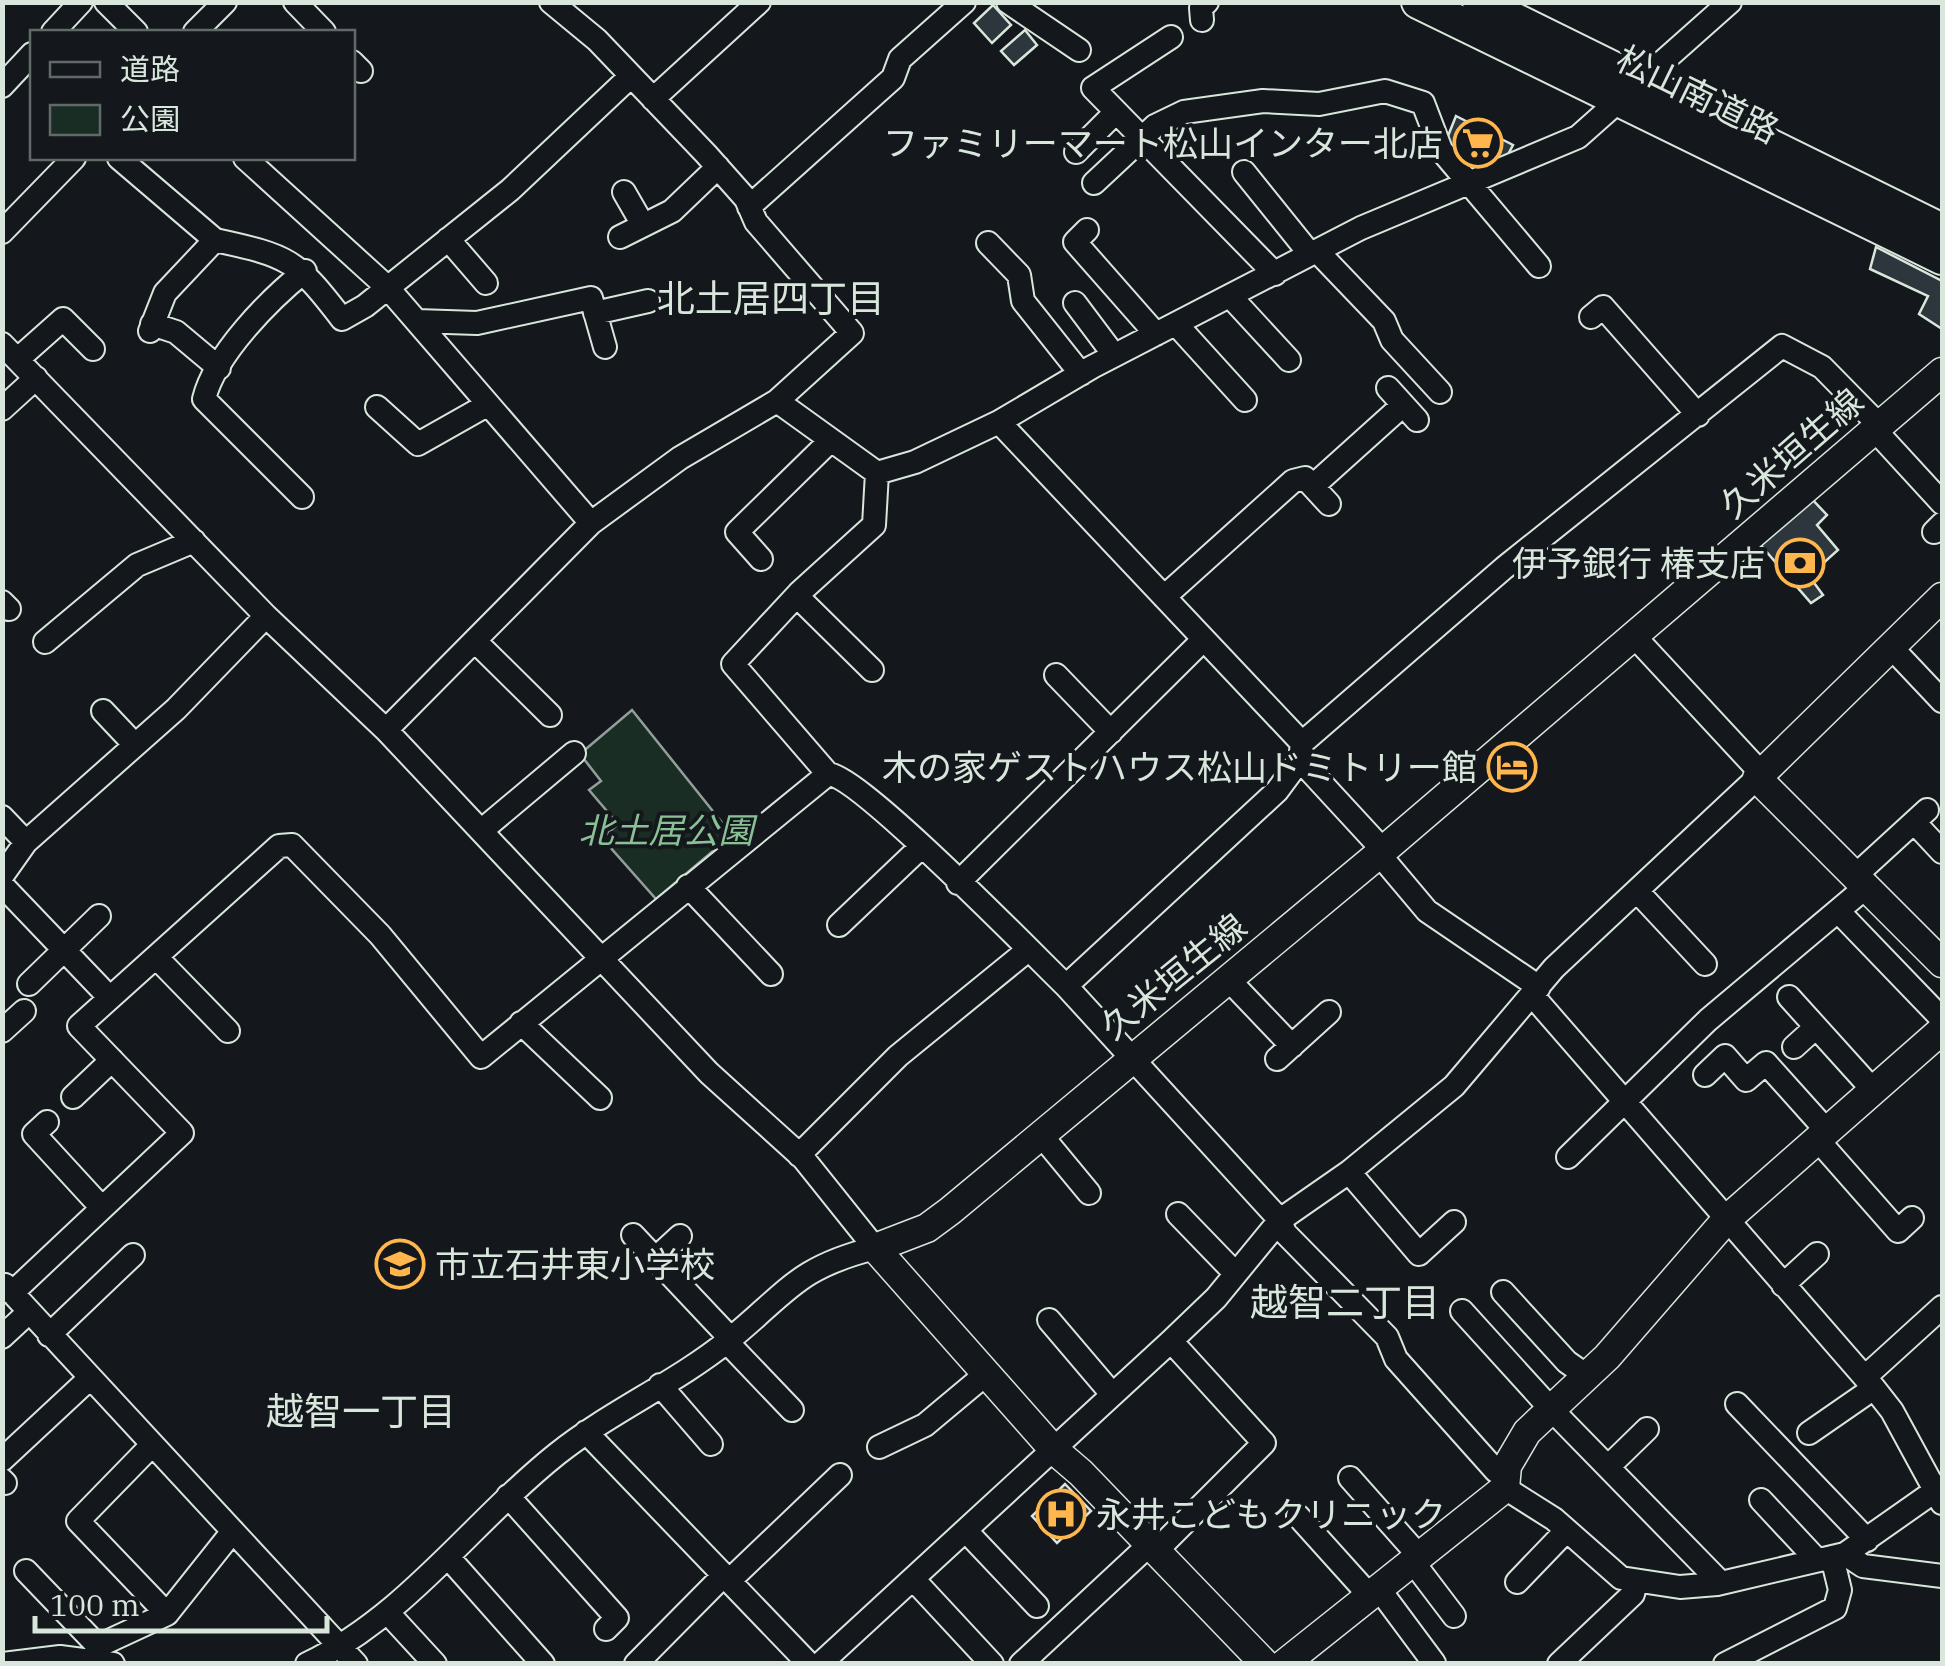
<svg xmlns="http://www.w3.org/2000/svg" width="1945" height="1666" font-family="'IBM Plex Serif','Noto Sans JP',serif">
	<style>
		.green { fill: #1a2d24; stroke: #939e99; stroke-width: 2.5 }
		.building { fill: #2c363c; stroke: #d8e6dc; stroke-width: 2.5 }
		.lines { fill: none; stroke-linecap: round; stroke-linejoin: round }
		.minor-casing { stroke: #d8e6dc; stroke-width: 26 }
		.major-casing { stroke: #d8e6dc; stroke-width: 31 }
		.highway-casing { stroke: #d8e6dc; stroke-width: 36 }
		.minor { stroke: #14181c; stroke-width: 22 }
		.major { stroke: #14181c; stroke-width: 28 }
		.highway { stroke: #14181c; stroke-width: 32 }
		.labels { text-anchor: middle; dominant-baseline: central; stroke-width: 8; stroke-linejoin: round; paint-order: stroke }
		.street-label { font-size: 35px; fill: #d8e6dc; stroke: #14181c }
		.poi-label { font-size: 35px; fill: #d8e6dc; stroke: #14181c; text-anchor: end }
		.park-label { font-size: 35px; font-style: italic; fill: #8ac095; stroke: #14181c }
		.neighbourhood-label { font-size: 38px; fill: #d8e6dc; stroke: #14181c }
	</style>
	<rect width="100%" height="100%" fill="#14181c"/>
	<path class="green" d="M632 710 732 835 656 899 602 838 618 824 589 790 601 781 580 754Z"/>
	<path class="building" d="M993 5 1011 25 992 43 974 23Z
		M1025 30 1037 45 1014 65 1001 51Z
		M1456 116 1513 145 1504 162 1483 170 1454 156 1446 141Z
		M1876 247 1942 281V329L1919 314 1928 296 1870 269Z
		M1809 496 1827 515 1817 525 1838 550 1809 576 1823 595 1811 603 1758 542Z
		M1065 1484 1091 1511 1057 1543 1032 1516Z"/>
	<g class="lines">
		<g class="minor-casing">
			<path id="minor" d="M106 2 136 32
				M295 2 324 32
				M1008 2 1079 50
				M1202 20 1201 8 1207 2
				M53 32 81 2
				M195 32 225 2
				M1171 37 1093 88 1275 274
				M352 62 361 71
				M2 86 32 54
				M653 99 759 2
				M1076 152 1115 113
				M119 158 215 240 165 293 150 331
				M245 158 387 287 591 523
				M1244 172 1310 254
				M1094 183 1155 126 1184 112 1263 101 1319 104 1385 91 1423 103 1441 150 1539 266
				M624 192 643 225
				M749 207 893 78 900 59 964 2
				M1087 230 1075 242 1156 334
				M2 232 74 158
				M620 237 672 211 718 167
				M448 239 486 283
				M215 240C289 256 296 259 342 319L365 306 510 190 631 76
				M988 243 1019 275 1023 301 1081 374
				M1317 251 1384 321 1392 340 1440 392
				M1230 296 1289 360
				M1075 303 1114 355
				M595 313 648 301
				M1591 317 1603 307 1698 415
				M417 321 477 323 591 298 605 347
				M152 324 176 332 219 368
				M1176 324 1245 400
				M2 344 266 616 386 730 709 1073 803 1158 875 1248C796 1268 788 1292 729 1340 676 1383 611 1411 557 1454 471 1523 408 1615 307 1664
				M18 359 63 319 93 349
				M1388 388 1417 420
				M777 401 877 473 915 462 999 422 1092 367 1361 228 1578 137 1730 2
				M377 407 418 444 487 405
				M2 409 36 378
				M999 422 1302 743 1300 760 1383 850
				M1875 430 1942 503
				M1313 486 1403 405
				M302 497 204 399C215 354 270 299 305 271
				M1934 532 1942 524
				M761 559 737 532 831 440
				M799 593 803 602 872 670
				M1164 597 1293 481 1305 478 1329 504
				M2 602 9 609
				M1634 636 1762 774
				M475 641 550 715
				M45 642 137 565 194 541
				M1891 647 1942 701
				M1056 675 1111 732
				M103 711 135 745
				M386 730 591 523 680 458 777 401 852 333 756 222 746 199 706 154 597 40 551 2
				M1302 743 1504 568 1782 346 1822 367 1880 426
				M1300 760 1277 791 1066 986 1280 1220 1285 1233 1387 1337 1396 1359 1496 1471H1507
				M828 774 733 664 799 593 874 525 877 473
				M2 817 26 842
				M1914 822 1942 852
				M481 831 574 753
				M1379 854 1427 911 1539 987
				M2 876 26 842 176 709 266 616
				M1855 876 1927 810
				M958 883 1203 640
				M2 885 110 998
				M688 886 771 974
				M1637 891 1705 964
				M1839 912 1942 1019
				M839 925 921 847
				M156 957 228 1031
				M1228 979 1292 1046
				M29 984 99 916
				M1532 995 1874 1388 1892 1411 1942 1503
				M1789 997 1873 1090
				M521 1023 600 1098
				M2 1031 24 1011
				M1794 1047 1816 1027
				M1277 1059 1329 1012
				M1705 1075 1725 1056 1746 1080 1766 1063 1827 1131
				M73 1097 112 1060
				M47 1122 34 1134 102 1208
				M1041 1135 1089 1193
				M1817 1139 1898 1231 1912 1218
				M799 1155 898 1056 1028 950
				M1568 1157 1708 1020 1866 887
				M1349 1172 1419 1254 1454 1222
				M1178 1214 1235 1273
				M633 1235 731 1339
				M655 1259 680 1236
				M5 1285 356 1664
				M1783 1285 1817 1254
				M1503 1292 1567 1362 1587 1376
				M12 1293 182 1133 79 1026 279 846 292 845 380 935 481 1057 828 774C860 776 1031 952 1066 986
				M1462 1311 1551 1409 1721 1583
				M1049 1320 1112 1394
				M49 1335 133 1255
				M2 1337 29 1312
				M727 1342 792 1410
				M1865 1377 1942 1307
				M660 1385 711 1444
				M1737 1404 1867 1540
				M586 1432 809 1664
				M1809 1433 1874 1388
				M879 1447 925 1425 986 1374
				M2 1460 89 1379
				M1608 1467 1647 1429
				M1350 1478 1420 1557
				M2 1480 5 1483
				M1505 1488 1554 1519 1621 1578 1680 1587 1717 1584 1845 1554 1942 1486
				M508 1496 617 1618 606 1629
				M1761 1500 1817 1560
				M1298 1516 1370 1596
				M967 1532 1037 1606
				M1155 1552 1264 1443 1171 1341
				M1845 1554 1863 1566 1942 1576
				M448 1557 543 1664
				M1413 1562 1454 1616
				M26 1571 98 1646
				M914 1580 992 1664
				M729 1581 840 1475
				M1517 1582 1566 1531
				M1379 1589 1434 1663
				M167 1614 233 1531
				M389 1614 435 1664
				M94 1660 98 1646 167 1614 78 1521 152 1445
				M3 1664 60 1657 113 1664
				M636 1664 724 1575
				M820 1664 1171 1341 1216 1298 1280 1220 1349 1172 1454 1086 1554 968 1757 778
				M1021 1664 1149 1545
				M1559 1664 1633 1594 1636 1581
				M1725 1664 1835 1608 1840 1590 1832 1557"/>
		</g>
		<g class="major-casing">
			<path id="major" d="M1942 597 1757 778 1942 963
				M1265 1664 1081 1473 1053 1449 875 1248 927 1228 950 1211 1379 854 1942 372
				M1284 1664 1505 1488 1507 1466 1527 1432 1607 1357 1726 1220 1942 1030"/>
		</g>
		<g class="highway-casing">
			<path id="highway" d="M1418 2 1942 258
				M1479 2 1942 230"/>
		</g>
		<use href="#minor" class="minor"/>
		<use href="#major" class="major"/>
		<use href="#highway" class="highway"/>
	</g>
	<defs>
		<g id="supermarket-ring" transform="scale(2.5)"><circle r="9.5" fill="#14181c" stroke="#ffb74d" stroke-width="1.5"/><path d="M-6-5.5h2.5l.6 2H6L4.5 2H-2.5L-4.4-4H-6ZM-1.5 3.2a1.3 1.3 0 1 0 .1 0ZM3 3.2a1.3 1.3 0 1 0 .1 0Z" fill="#ffb74d"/></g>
		<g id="bank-ring" transform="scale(2.5)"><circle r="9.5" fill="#14181c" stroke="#ffb74d" stroke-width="1.5"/><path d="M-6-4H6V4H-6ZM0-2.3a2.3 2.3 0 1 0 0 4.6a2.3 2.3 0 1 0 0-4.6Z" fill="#ffb74d"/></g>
		<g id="hotel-ring" transform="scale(2.5)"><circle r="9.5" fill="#14181c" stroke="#ffb74d" stroke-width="1.5"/><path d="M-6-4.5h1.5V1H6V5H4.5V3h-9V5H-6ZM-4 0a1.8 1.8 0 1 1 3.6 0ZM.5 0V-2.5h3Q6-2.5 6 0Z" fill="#ffb74d"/></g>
		<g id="school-ring" transform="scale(2.5)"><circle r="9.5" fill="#14181c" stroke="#ffb74d" stroke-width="1.5"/><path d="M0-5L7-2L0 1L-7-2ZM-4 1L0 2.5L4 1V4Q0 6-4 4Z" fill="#ffb74d"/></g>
		<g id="hospital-ring" transform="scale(2.5)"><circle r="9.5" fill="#14181c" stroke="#ffb74d" stroke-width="1.5"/><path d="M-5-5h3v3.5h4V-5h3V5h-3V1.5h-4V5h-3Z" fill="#ffb74d"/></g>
	</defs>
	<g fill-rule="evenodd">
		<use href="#supermarket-ring" x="1478" y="143"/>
		<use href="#bank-ring" x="1800" y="563"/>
		<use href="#hotel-ring" x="1512" y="767"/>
		<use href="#school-ring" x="400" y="1264"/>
		<use href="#hospital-ring" x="1061" y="1514"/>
	</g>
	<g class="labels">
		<g class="street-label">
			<text transform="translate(1698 94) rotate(26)">松山南道路</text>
			<text transform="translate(1791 453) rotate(-41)">久米垣生線</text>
			<text transform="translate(1173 976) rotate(-39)">久米垣生線</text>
		</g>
		<g class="poi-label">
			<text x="1443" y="143">ファミリーマート松山インター北店</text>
			<text x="1765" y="563">伊予銀行 椿支店</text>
			<text x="1477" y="767">木の家ゲストハウス松山ドミトリー館</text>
			<text x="435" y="1264" text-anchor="start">市立石井東小学校</text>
			<text x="1096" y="1514" text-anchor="start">永井こどもクリニック</text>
		</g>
		<g class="park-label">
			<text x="666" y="830">北土居公園</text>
		</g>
		<g class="neighbourhood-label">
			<text x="771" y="297">北土居四丁目</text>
			<text x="1345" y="1301">越智二丁目</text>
			<text x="361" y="1410">越智一丁目</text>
		</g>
	</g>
	<rect width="1945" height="1666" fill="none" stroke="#d8e6dc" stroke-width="10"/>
	<rect x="30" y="30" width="325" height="130" fill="#14181c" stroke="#626a69" stroke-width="2.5"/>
	<rect x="50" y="62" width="50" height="15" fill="#14181c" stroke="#626a69" stroke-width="2.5"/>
	<text x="120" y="80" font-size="30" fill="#d8e6dc">道路</text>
	<rect x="50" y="105" width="50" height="30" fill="#1a2d24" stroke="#626a69" stroke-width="2.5"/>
	<text x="120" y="130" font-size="30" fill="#d8e6dc">公園</text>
	<path d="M35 1616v15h292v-15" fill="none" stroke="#d8e6dc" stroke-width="5"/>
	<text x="50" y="1616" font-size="30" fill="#d8e6dc" stroke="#14181c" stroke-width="8" paint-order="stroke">100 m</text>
</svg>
